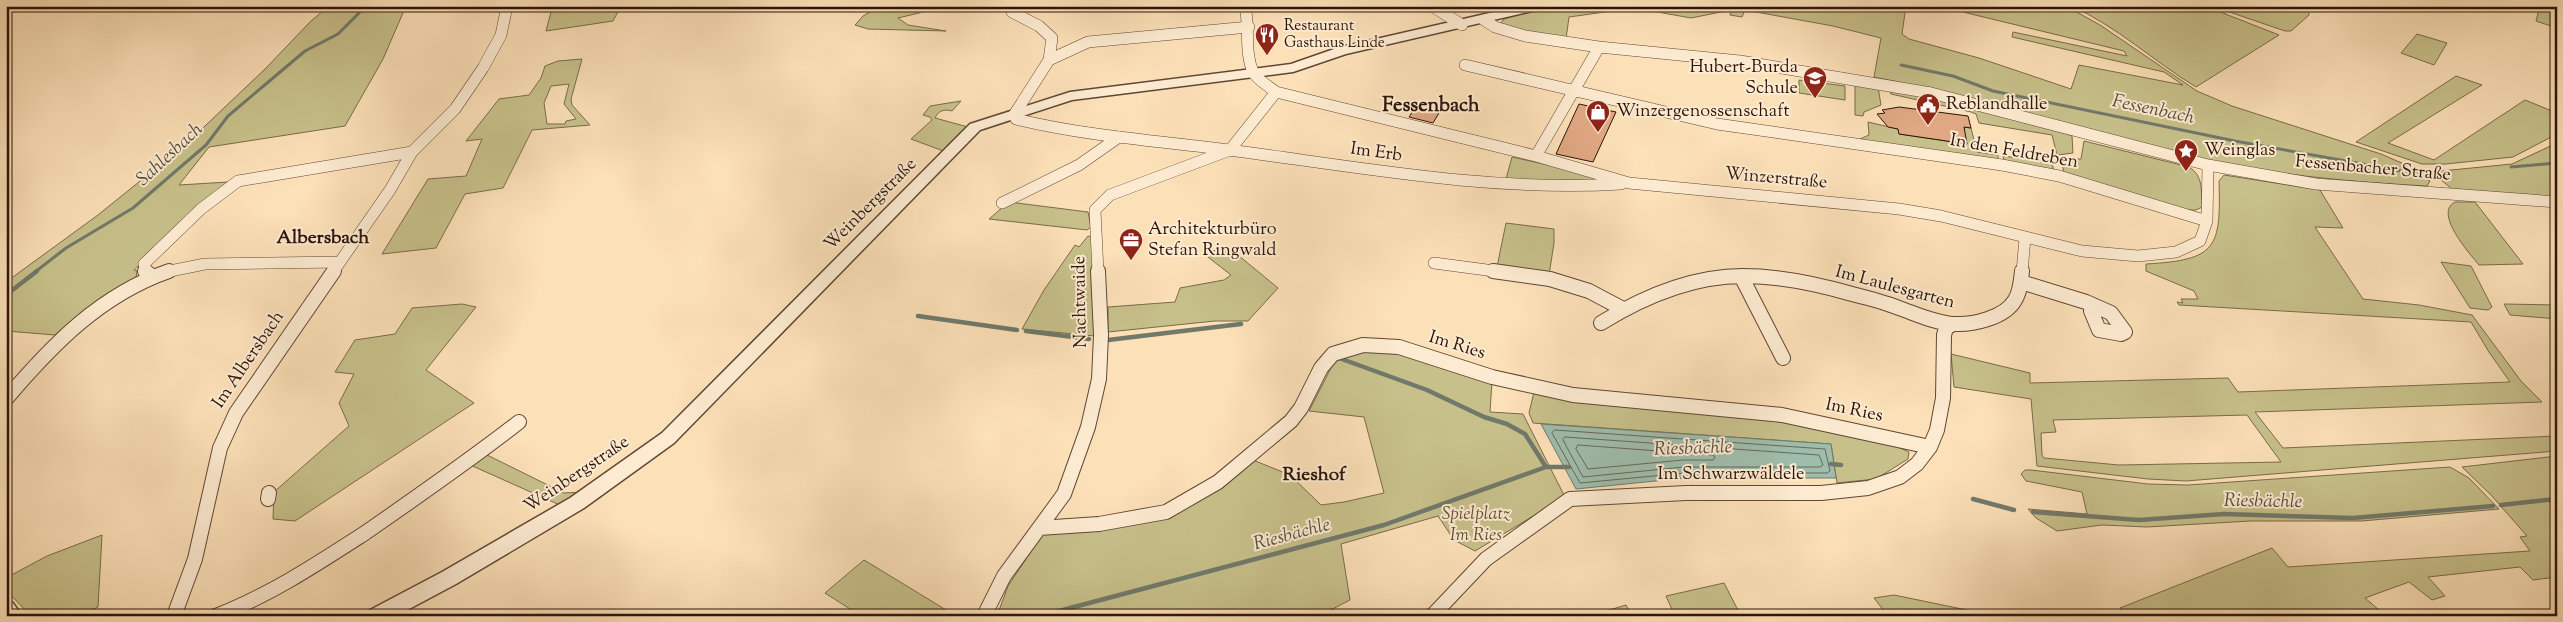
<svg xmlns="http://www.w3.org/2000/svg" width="2563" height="622" font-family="'Sorts Mill Goudy',serif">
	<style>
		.green { fill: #c7c08a; stroke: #7a6a4a; fill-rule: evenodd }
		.water { fill: #9fbdac; stroke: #71796b }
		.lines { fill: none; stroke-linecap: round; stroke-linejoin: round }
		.shore { stroke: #66685a; stroke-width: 1 }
		.stream-far1 { stroke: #71796b; stroke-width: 3 }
		.stream { stroke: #71796b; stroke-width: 4.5 }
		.building { fill: #dfa782; stroke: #2c1409 }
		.minor-far1-casing { stroke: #604735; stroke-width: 12 }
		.minor-casing { stroke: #604735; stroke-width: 16 }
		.tertiary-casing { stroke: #604735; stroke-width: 3 }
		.minor-far1 { stroke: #fdebd1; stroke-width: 11 }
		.minor { stroke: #fdebd1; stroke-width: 14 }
		.tertiary { fill: #fdebd1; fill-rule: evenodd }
		.labels { text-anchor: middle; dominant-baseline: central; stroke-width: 4; stroke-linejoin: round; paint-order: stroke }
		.far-poi-label { font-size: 15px; fill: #2c1409; stroke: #fdebd1; text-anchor: start }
		.poi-label { font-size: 18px; fill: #2c1409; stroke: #fdebd1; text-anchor: start }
		.street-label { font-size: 18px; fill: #2c1409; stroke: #fdebd1 }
		.park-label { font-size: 18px; font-style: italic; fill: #625036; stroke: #fdebd1 }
		.water-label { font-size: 19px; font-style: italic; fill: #544f42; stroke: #fdebd1 }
		.neighbourhood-label { font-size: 19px; font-weight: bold; fill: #2c1409; stroke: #fdebd1 }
		.quarter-label { font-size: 20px; font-weight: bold; fill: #2c1409; stroke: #fdebd1 }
	</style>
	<rect width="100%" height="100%" fill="#fce0b8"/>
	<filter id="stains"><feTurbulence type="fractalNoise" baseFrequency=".004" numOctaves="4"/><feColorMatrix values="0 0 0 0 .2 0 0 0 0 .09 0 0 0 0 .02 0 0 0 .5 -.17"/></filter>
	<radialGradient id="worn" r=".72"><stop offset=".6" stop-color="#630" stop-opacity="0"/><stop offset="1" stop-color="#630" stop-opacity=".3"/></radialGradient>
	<path class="green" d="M329 6H406L383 59 345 126 209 147 179 185 228 182 134 270 137 271 136 278 93 305 55 335 6 331V282L98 215 186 144 265 69 311 21Z
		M563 6H621L613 21 546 31 551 12 562 11Z
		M881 6H948L898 18 908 25 946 31 868 29 855 25 863 16Z
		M1548 6H1906L1902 34 1909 39 1979 58 2071 89 2079 65 2183 85 2164 72 2012 37 2013 32 2127 56 2124 51 1938 6H2066L2100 25 2197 91 2232 106 2381 154 2404 164 2430 181 2427 186C2348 182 2268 174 2190 157 2084 133 1981 97 1874 77L1881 38 1833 26 1745 10 1742 17 1730 15 1731 10 1691 18 1652 11H1612L1569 17 1566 39 1502 26 1501 23 1504 19Z
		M2071 6H2205L2279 35 2196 87C2153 61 2117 26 2071 6Z
		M2212 6H2294L2309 12V15L2291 31H2285Z
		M2540 6H2557L2554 27 2536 21Z
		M2417 34 2447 43 2434 65 2401 53Z
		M582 59 571 99 572 105 590 125 532 130 503 188 465 194 436 248 382 254 428 179 466 176 482 139 466 141 499 99 529 95 541 78 545 66 558 61ZM569 84 564 104 576 119 566 121 565 124H547L544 103 551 86Z
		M2456 76 2482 85 2388 143 2434 160 2525 100 2557 113V134L2513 157 2446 164H2422L2356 142Z
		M1799 80 1845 86V100L1799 93Z
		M1855 83 1878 87 1881 105 1864 112 1863 116 1855 115Z
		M1889 90 1924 96 2067 134 2072 136 2073 153 2057 155 2052 135 1979 123 1976 114 1971 112 1891 94Z
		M961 101 952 111C944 109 939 110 935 118L968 127 946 152 911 139 932 120 930 117 923 115 930 106Z
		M1868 122 1898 129 1899 134 1966 144 1964 127 1971 128 1977 152 1998 155V160L1858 140 1869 135Z
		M2084 141 2189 167C2204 176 2201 192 2202 207L2196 210H2185L2064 173 2061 159H2081Z
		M2557 143V197L2452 189 2440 179 2441 171 2512 164Z
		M2003 156 2051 162 2054 170 2004 161Z
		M1512 157 1589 174 1597 178 1596 183 1506 179Z
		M2224 175 2320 190 2343 228 2315 227 2363 299 2419 305 2472 315 2521 381 2542 402 2255 412 2283 448 2557 436V451L2186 481 2148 479 2037 466 2031 399 1954 387 1951 354 2030 373V383L2228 378 2238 392 2510 382 2489 352 2471 322 2179 305 2177 302 2183 303 2181 299H2198L2194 291 2146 271V264C2217 260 2221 248 2219 181ZM2247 415 2281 462 2119 465 2044 458 2042 455 2041 433 2056 432 2053 420Z
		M1009 202 1088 212 1091 227 1087 230 989 219Z
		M2455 202H2475L2523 264 2479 265C2470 254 2433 213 2455 202Z
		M1506 223 1554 229V243L1549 275 1497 267Z
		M1088 236 1092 237 1095 336 1022 329 1044 290 1075 245 1079 247Z
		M1227 246 1278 288 1248 321H1215L1108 332V307L1175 302 1180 288 1224 280 1231 275 1204 254Z
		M2441 262 2471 266 2492 307 2488 310 2470 308Z
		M462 304 476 307 426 370 474 403 295 521 273 519 274 492 349 426 339 403 354 374 335 372 355 340 395 334 412 308Z
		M2504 304 2557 305V319L2510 315Z
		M1385 350 1492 381 1490 412 1523 414 1565 497 1475 551 1454 540 1438 516 1341 544 1350 600 1319 616H997L1008 586 1044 532 1143 521 1253 460 1290 475 1321 505 1344 502 1384 493 1364 417 1309 411 1335 360 1354 352Z
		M1534 392C1616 400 1698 408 1780 421 1823 427 1870 433 1909 452L1908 459 1876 479 1837 483 1831 444 1533 423 1529 413Z
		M483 453 564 493 582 492 562 506 468 464Z
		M2557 456V577L2533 580 2520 567 2428 577 2445 596 2432 600 2409 582 2365 598 2386 616H2126L2120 608 2272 548 2288 567 2530 551 2520 537 2527 536 2491 495 2462 467Z
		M2450 467 2469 478 2499 509 2362 521H2250L2147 527 2102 525 2057 531 2036 518 2028 509 2087 514 2082 492 2026 481 2021 474 2025 470H2031L2148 484 2188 485Z
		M102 535 98 607 79 616H31L6 590V578L47 556Z
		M864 560 956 616H861L825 593Z
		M1724 583 1741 616H1675L1666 596Z
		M1894 595 1996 616H1888L1874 598Z
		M1626 605 1632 616H1589Z"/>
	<path class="water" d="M1541 424 1831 444 1836 478H1685L1576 489Z"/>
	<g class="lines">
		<path class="shore" d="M1555 430 1825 449 1830 471 1827 473H1685L1580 483 1552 433Z
			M1565 437 1819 455 1823 465 1820 467H1684L1583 477 1563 440Z
			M1578 445 1713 455 1715 457 1713 460H1683L1588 469 1576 449Z"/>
		<path class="stream-far1" d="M1901 65 1953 76 1993 91 2235 141 2402 171
			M2511 167 2557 163
			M35 272 66 248 133 208 206 145 228 116 305 51 338 34 366 6"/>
		<path class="stream" d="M6 295 37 271
			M918 316 1017 330
			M1026 331 1089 339
			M1108 340 1241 324
			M1339 358 1427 390 1484 417 1507 424 1525 434 1546 467
			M1831 464 1841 465
			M1973 499 2014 510
			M2501 505 2557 499
			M2033 512 2139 520 2224 514 2353 518 2493 506
			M1040 616 1384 525 1546 467H1569"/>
	</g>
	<path class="building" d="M1579 104 1616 112 1593 162 1556 154Z
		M1899 107 1968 116 1971 128 1964 127 1967 144 1899 134 1898 129 1888 127 1877 114 1885 113 1882 110Z
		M1415 108 1439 113 1433 123 1409 117Z"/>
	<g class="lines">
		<g class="minor-far1-casing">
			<path id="minor-far1" d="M1017 6 1012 12 1039 26 1052 38 1049 60 1014 115 1016 119C1086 136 1159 141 1229 150 1359 167 1490 192 1621 184
				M1245 6C1250 27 1244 51 1253 72 1256 79 1270 87 1276 92L1536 156 1629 183 1899 209 1941 216 2082 251 2138 256 2176 252 2200 241 2207 221 2208 165
				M1432 6 1462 25
				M1484 20 1495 27 1525 36 1599 47 1740 61 1931 93 2208 165 2316 184 2557 202
				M1049 60 1088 42 1249 27
				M1465 65 1717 124 2002 165 2059 176 2207 221
				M1536 156 1599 47
				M1002 203 1079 165 1119 137
				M1434 263 1502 272
				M147 272 144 264 201 209 238 181 412 152
				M165 272 205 264 339 262
				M333 272 390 190 412 152 455 109 483 68 501 35 507 6
				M1098 272 1095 210 1110 195 1230 150 1276 92
				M2022 272 2025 238"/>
		</g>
		<g class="minor-casing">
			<path id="minor" d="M145 271 152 276
				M1493 271 1550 279 1589 291 1623 309
				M1741 276 1783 358
				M2021 282 2086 302 2111 313 2125 332 2121 334 2099 330 2091 311 2094 307
				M1601 323C1643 297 1693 276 1743 276 1780 276 1817 284 1852 294 1868 298 1884 302 1899 308 1916 314 1935 323 1954 324 1972 325 2005 318 2015 300 2020 292 2021 281 2022 271
				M6 399C52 345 100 295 169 271
				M268 499 269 493
				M1039 528 1099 524 1166 512 1218 482 1291 421 1301 408 1321 368 1333 354 1363 345 1399 347 1492 377 1573 395 1782 415 1930 447
				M174 616 195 559 220 448 236 413 334 271
				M216 616C270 595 317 564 365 533 417 497 469 461 519 422
				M984 616 1004 576 1064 494 1088 427 1099 379 1101 335 1098 271
				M1432 616 1486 559 1570 499 1686 493H1821L1868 488 1900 477 1917 464 1930 447 1937 430 1943 398 1944 335 1946 328 1953 324"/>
		</g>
		<g class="tertiary-casing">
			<path id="tertiary" d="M1520 6H1543L1537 10 1346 54 1293 72 1072 100 980 130 674 443 584 508 456 584 396 616H367L370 610 442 572 570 498 662 433 970 124 1070 92 1291 64 1337 48Z
				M6 601 13 603 22 616H6Z"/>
		</g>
		<use href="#minor-far1" class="minor-far1"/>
		<use href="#minor" class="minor"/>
		<use href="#tertiary" class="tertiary"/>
	</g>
	<defs>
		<g id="restaurant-pin" transform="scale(1.25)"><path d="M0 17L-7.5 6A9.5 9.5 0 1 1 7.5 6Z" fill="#8f2418" stroke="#fdebd1"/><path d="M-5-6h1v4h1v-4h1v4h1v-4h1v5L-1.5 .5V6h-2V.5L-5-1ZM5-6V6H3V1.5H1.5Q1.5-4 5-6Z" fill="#fff"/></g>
		<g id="school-pin" transform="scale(1.25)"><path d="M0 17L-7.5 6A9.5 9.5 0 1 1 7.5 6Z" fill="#8f2418" stroke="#fdebd1"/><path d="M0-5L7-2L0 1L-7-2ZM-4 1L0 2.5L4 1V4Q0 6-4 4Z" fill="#fff"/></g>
		<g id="civic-pin" transform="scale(1.25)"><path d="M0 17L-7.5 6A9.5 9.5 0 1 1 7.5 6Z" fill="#8f2418" stroke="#fdebd1"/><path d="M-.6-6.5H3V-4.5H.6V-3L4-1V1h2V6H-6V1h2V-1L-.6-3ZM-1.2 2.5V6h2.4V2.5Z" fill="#fff"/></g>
		<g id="shop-pin" transform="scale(1.25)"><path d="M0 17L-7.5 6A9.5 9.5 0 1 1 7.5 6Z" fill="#8f2418" stroke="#fdebd1"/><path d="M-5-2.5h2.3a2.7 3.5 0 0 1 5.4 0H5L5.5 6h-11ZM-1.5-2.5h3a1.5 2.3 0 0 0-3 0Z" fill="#fff"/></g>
		<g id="sight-pin" transform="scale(1.25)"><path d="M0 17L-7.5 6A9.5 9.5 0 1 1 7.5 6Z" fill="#8f2418" stroke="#fdebd1"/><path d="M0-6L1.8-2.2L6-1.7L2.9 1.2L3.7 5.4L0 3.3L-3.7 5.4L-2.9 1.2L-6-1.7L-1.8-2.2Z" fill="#fff"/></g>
		<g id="office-pin" transform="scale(1.25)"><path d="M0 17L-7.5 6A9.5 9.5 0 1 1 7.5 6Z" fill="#8f2418" stroke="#fdebd1"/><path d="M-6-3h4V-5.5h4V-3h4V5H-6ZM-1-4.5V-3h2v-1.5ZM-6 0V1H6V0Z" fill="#fff"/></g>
	</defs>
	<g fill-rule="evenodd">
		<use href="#restaurant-pin" x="1267" y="35"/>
		<use href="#school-pin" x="1815" y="78"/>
		<use href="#civic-pin" x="1928" y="105"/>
		<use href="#shop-pin" x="1598" y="112"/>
		<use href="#sight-pin" x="2186" y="151"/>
		<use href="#office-pin" x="1131" y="240"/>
	</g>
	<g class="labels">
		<g class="far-poi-label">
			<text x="1284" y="26">Restaurant<tspan x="1284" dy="17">Gasthaus Linde</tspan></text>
		</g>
		<g class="poi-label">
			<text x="1798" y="68" text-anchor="end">Hubert-Burda<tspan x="1798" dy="21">Schule</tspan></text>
			<text x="1946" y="105">Reblandhalle</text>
			<text x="1616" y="112">Winzergenossenschaft</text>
			<text x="2204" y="151">Weinglas</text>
			<text x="1148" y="230">Architekturbüro<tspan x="1148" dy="21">Stefan Ringwald</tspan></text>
		</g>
		<g class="street-label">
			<text transform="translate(2014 152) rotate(10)">In den Feldreben</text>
			<text transform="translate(1376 153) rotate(8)">Im Erb</text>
			<text transform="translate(2373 169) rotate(5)">Fessenbacher Straße</text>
			<text transform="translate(1776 179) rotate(5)">Winzerstraße</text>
			<text transform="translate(871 205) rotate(-45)">Weinbergstraße</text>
			<text transform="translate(1895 288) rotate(15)">Im Laulesgarten</text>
			<text transform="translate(1081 302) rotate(-91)">Nachtwaide</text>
			<text transform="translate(1457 346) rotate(17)">Im Ries</text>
			<text transform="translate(249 360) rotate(-56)">Im Albersbach</text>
			<text transform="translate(1854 411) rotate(12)">Im Ries</text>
			<text transform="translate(577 475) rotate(-34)">Weinbergstraße</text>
			<text x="1731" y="475">Im Schwarzwäldele</text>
		</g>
		<g class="park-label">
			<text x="1476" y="515">Spielplatz<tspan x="1476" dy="21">Im Ries</tspan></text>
		</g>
		<g class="water-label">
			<text transform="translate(2153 110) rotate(12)">Fessenbach</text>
			<text transform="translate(170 155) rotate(-43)">Sahlesbach</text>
			<text transform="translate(1693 449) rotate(-2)">Riesbächle</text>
			<text transform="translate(2263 502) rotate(1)">Riesbächle</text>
			<text transform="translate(1292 535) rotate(-15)">Riesbächle</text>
		</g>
		<g class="neighbourhood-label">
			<text x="323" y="238">Albersbach</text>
			<text x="1314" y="475">Rieshof</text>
		</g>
		<g class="quarter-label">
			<text x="1431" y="106">Fessenbach</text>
		</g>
	</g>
	<rect width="2563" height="622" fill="none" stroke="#fce0b8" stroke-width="25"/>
	<rect x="8" y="8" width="2548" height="607" fill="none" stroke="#2c1409" stroke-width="2.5"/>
	<rect x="12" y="12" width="2538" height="597" fill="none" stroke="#2c1409"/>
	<rect width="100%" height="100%" filter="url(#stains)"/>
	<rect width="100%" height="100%" fill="url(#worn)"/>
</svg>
